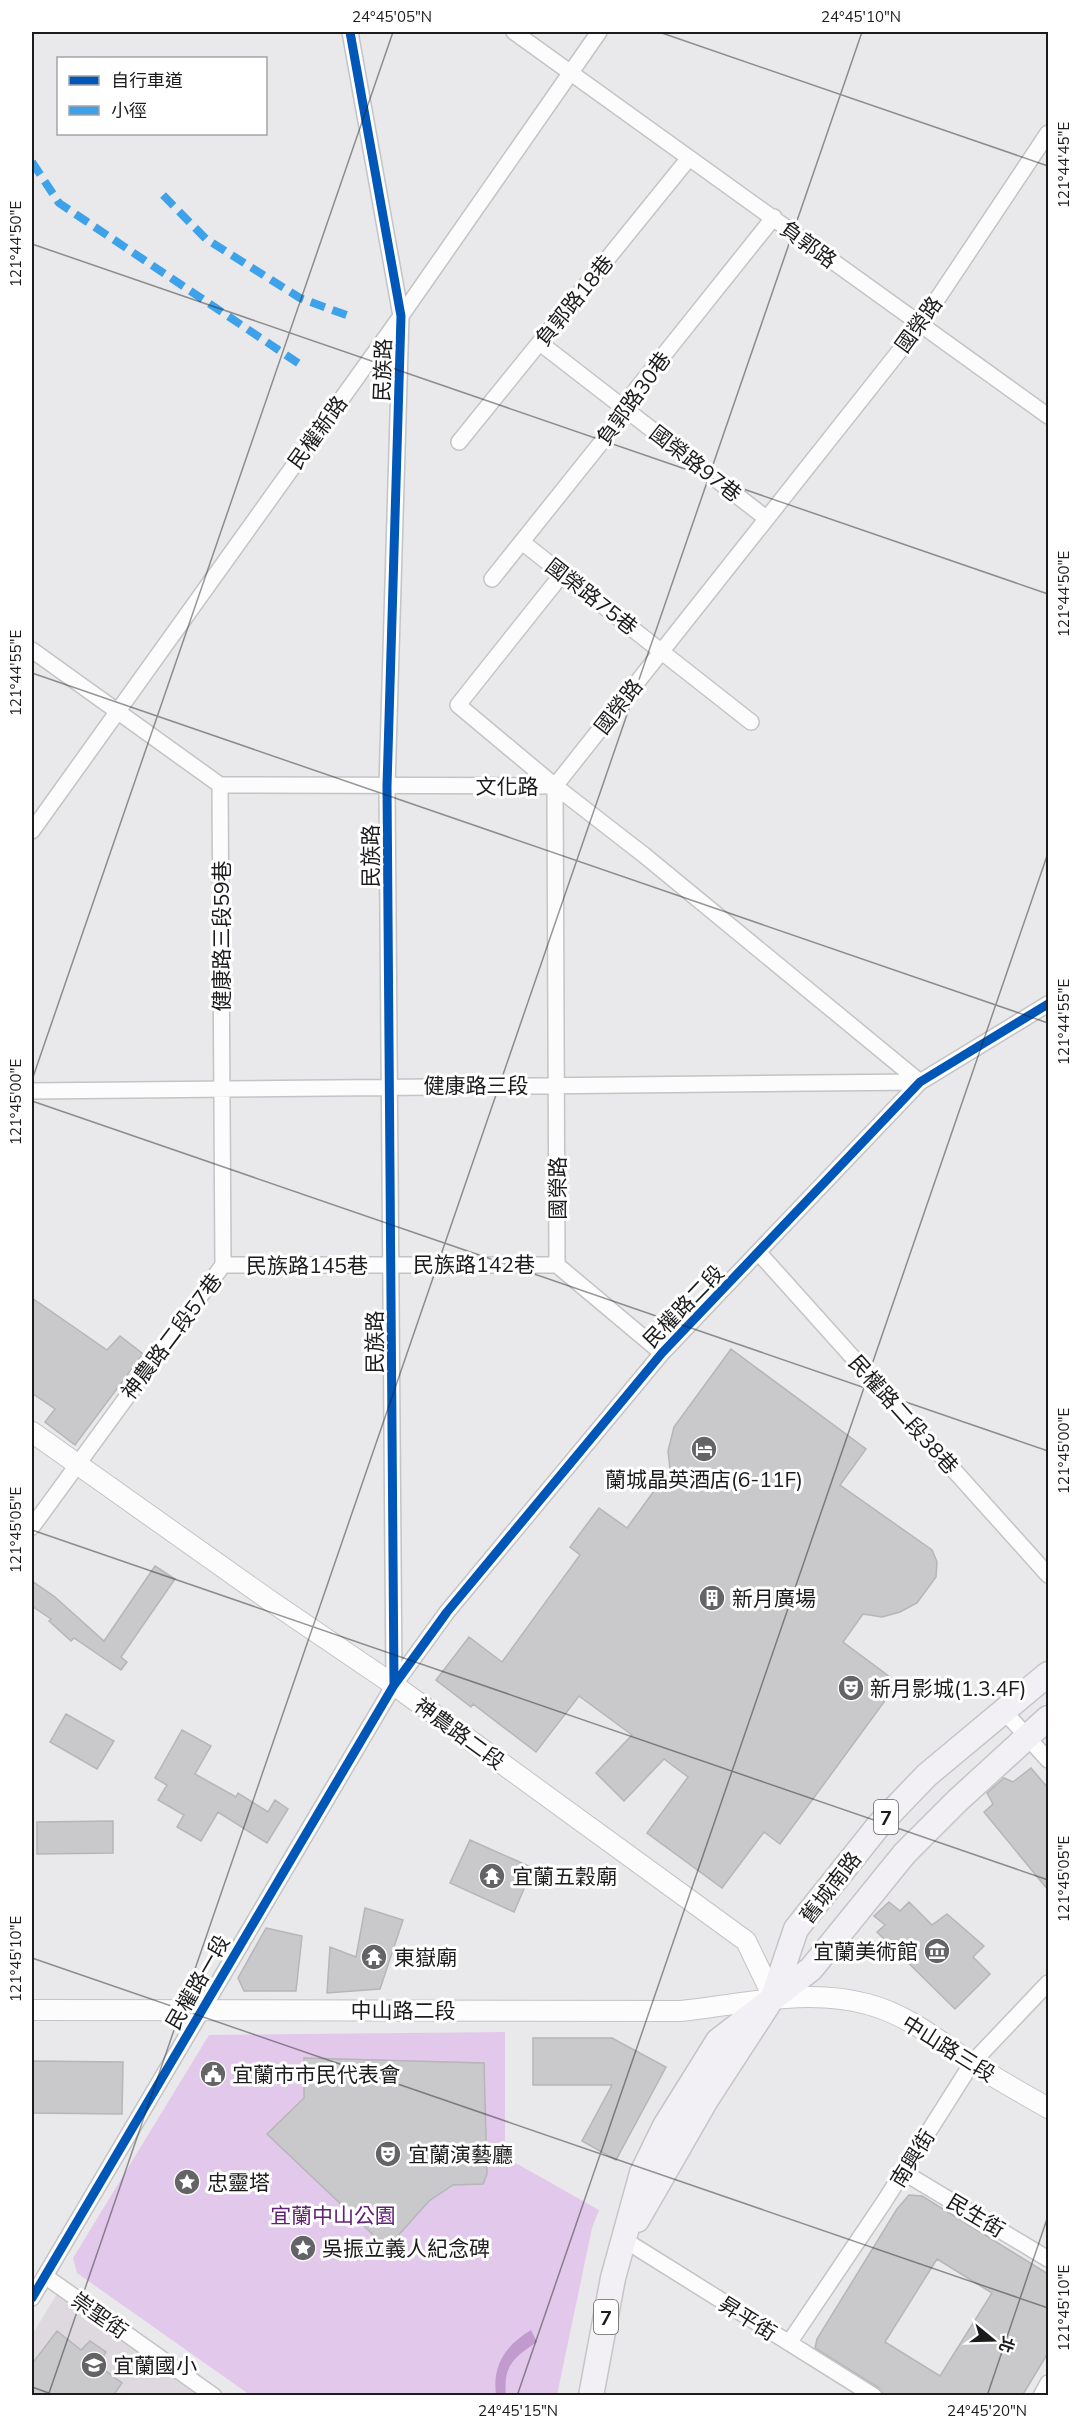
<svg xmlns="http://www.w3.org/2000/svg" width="1080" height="2427" font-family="Mulish,'Noto Sans TC',sans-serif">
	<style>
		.built { fill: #ded9df }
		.green { fill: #e2c9eb }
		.water { fill: #c19bcd }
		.building { fill: #c9c8ca; stroke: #b6b5b7; stroke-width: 1.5; fill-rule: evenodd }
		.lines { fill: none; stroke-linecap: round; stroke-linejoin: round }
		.minor-casing { stroke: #c4c3c5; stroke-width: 18 }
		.tertiary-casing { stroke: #c4c3c5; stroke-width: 22 }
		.primary-casing { stroke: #c5c5c6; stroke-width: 27 }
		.minor { stroke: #fcfcfc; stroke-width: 15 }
		.tertiary { stroke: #fcfcfc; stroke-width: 20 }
		.primary { stroke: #f3f0f5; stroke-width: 24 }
		.quiet { stroke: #3da2ea; stroke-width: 8; stroke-dasharray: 15 8; stroke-linecap: butt }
		.cycleway-casing { stroke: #fff; stroke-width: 13 }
		.cycleway { stroke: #0057b8; stroke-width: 9 }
		.ticks { fill: none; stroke: #1d1c1d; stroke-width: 1.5; stroke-opacity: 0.45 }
		.labels { text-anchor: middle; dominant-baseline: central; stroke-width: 6; stroke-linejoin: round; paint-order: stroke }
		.shield { fill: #fff; stroke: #616061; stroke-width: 1.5 }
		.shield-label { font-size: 20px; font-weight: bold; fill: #1d1c1d }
		.street-label { font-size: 21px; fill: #1d1c1d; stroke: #fff }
		.poi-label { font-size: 21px; fill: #1d1c1d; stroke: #fff; text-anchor: start }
		.park-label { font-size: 21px; fill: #622076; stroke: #fff }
		.neatline { fill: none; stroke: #1d1c1d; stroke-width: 2 }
		.ticks-label { font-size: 15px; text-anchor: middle; fill: #1d1c1d }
	</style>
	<rect width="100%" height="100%" fill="#e9e8ea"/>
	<path class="built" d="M57 2294 197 2395H32V2335Z"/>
	<path class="green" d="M505 2032V2157L599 2210 592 2228 557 2395H250L77 2273 73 2258 209 2035Z"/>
	<path class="water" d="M531 2330 537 2342C514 2357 503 2366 506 2395H496C492 2365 506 2345 531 2330Z"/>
	<path class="building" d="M32 1298 107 1350 120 1336 143 1354 75 1445 45 1422 55 1409 32 1393Z
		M731 1349 866 1449 840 1485 932 1550 937 1562 936 1577 917 1603 900 1612 882 1617 863 1614 843 1642 898 1683 780 1844 764 1832 722 1888 647 1833 688 1777 664 1759 624 1801 596 1773 632 1735 579 1696 536 1752 473 1704 471 1707 436 1680 469 1637 502 1662 580 1555 570 1547 599 1508 627 1528 670 1469 668 1451 674 1427Z
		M155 1566 175 1579 121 1657 127 1662 121 1670 74 1638 71 1641 49 1621 51 1619 32 1606V1581L55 1597 104 1641Z
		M66 1714 114 1741 97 1769 50 1742Z
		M182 1730 211 1746 195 1774 236 1797 238 1793 268 1812 275 1800 288 1809 267 1843 218 1812 201 1841 177 1827 184 1815 158 1800 167 1785 155 1778Z
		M1031 1768 1048 1788V1890L984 1812 993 1804 987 1793 1004 1778 1013 1782Z
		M113 1821V1853L37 1854V1822Z
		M470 1840 533 1868 514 1912 450 1883Z
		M889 1902 900 1911 909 1902 932 1925 947 1914 984 1946 973 1957 990 1974 955 2009 877 1932 885 1925 874 1916Z
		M365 1908 403 1920 380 1989 327 1993 330 1947 356 1957Z
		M266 1928 302 1936 296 1991H244L238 1978Z
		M533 2038H612L666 2067 616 2160 582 2141 612 2085H533Z
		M304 2058 484 2063 487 2174 483 2184 453 2185 429 2201 387 2248 267 2134 304 2098Z
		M32 2061 123 2062 122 2114 32 2113Z
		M909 2195 922 2196 1048 2274V2353L1022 2396H884L879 2388 815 2348 817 2339 897 2209ZM937 2259 992 2293 940 2376 885 2342Z
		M57 2331 81 2350 90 2341 106 2352 98 2365 122 2383 113 2396H32V2364Z"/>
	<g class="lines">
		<g class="minor-casing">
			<path id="minor" d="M350 32 401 316 387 786 394 1685
				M514 32 1048 416
				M540 343 766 518
				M459 442 689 158
				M522 542 751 722
				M492 579 620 419 631 396 774 217
				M32 650 220 785 555 786 644 855 920 1082
				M555 786 458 705 563 573
				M32 831 401 316 599 32
				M32 1091 920 1082
				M759 1253 1048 1575
				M223 1265H557
				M662 1353 557 1265 555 786 920 325 1048 133
				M32 1527 223 1265 220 785
				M1003 1710 1048 1760
				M903 2172 1048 2259
				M623 2239 874 2396
				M45 2276 214 2396
				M32 2298 394 1685 447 1612 662 1353 920 1082 1048 1004
				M789 2343 884 2202 972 2063 1048 1983
				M1041 2396 1048 2383"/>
		</g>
		<g class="tertiary-casing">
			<path id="tertiary" d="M32 1432 269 1600 394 1685 746 1941 773 1997
				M32 2010 681 2011C742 2005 806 1987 867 2004 906 2014 937 2039 970 2062 995 2078 1022 2093 1048 2108"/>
		</g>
		<g class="primary-casing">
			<path id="primary" d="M637 2220 706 2100 773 1997 796 1929 879 1825 927 1775 1048 1674
				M591 2396 613 2278 642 2173 665 2126 718 2041 811 1969 905 1853 957 1801 1048 1718"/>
		</g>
		<use href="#minor" class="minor"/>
		<use href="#tertiary" class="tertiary"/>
		<use href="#primary" class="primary"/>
		<path class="quiet" d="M32 162 59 203 301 365
			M163 195 206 239 300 298 349 316"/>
		<g class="cycleway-casing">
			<path id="cycleway" d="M350 32 401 316 387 786 394 1685
				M32 2298 394 1685 447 1612 662 1353 920 1082 1048 1004"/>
		</g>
		<use href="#cycleway" class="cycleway"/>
	</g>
	<path class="ticks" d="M659 32 1048 166M32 244 1048 594M32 673 1048 1023M32 1080 393 32M32 1101 1048 1451M32 1530 1048 1880M32 1958 1048 2308M32 2387 57 2396M48 2396 862 32M517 2396 1048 853M987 2396 1048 2216"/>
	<defs>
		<g id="hotel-disc" transform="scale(1.35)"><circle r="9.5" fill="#646365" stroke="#fff"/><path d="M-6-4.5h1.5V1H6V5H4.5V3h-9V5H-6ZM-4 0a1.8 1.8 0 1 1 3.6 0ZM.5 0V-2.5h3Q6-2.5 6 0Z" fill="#fff"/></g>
		<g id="building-disc" transform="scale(1.35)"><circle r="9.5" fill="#646365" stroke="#fff"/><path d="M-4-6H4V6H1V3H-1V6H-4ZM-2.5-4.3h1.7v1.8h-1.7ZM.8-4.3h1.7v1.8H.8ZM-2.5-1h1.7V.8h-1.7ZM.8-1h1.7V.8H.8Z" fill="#fff"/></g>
		<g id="theatre-disc" transform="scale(1.35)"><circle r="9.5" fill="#646365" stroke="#fff"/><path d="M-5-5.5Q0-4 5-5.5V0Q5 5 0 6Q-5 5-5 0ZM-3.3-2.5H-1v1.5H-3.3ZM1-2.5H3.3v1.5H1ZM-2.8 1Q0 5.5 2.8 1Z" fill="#fff"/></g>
		<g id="temple-disc" transform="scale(1.35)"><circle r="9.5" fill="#646365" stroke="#fff"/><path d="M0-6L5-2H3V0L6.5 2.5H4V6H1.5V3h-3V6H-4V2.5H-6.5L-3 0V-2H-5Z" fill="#fff"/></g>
		<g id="museum-disc" transform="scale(1.35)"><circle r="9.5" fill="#646365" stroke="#fff"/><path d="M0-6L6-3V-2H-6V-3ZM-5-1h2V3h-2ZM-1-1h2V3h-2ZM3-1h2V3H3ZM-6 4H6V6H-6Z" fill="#fff"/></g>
		<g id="civic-disc" transform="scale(1.35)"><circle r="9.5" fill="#646365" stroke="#fff"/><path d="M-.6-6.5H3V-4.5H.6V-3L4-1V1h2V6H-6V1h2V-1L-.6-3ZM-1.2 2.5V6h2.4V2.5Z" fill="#fff"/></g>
		<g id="sight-disc" transform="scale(1.35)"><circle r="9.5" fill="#646365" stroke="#fff"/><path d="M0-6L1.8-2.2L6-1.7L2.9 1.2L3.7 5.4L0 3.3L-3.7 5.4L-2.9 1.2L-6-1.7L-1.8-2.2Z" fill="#fff"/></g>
		<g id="school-disc" transform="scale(1.35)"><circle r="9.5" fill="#646365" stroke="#fff"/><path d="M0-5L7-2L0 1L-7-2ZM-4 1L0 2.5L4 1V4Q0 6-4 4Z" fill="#fff"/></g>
	</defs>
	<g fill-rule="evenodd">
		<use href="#hotel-disc" x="704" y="1449"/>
		<use href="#building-disc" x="712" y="1598"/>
		<use href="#theatre-disc" x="851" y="1688"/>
		<use href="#temple-disc" x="492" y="1876"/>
		<use href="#museum-disc" x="937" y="1951"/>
		<use href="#temple-disc" x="374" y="1957"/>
		<use href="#civic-disc" x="213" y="2074"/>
		<use href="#theatre-disc" x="388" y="2154"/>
		<use href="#sight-disc" x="187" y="2182"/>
		<use href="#sight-disc" x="303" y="2248"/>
		<use href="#school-disc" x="94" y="2365"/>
	</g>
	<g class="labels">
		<g class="shield">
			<rect x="874" y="1800" width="24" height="34" rx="4.5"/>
			<rect x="594" y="2300" width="24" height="34" rx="4.5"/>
		</g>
		<g class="shield-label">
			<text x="886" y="1817">7</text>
			<text x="606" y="2317">7</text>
		</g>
		<g class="street-label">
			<text transform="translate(809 244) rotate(36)">負郭路</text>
			<text transform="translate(574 300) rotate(-51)">負郭路18巷</text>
			<text transform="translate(918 324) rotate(-54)">國榮路</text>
			<text transform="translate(382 370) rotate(-88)">民族路</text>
			<text transform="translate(633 398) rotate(-54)">負郭路30巷</text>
			<text transform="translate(317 432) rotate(-54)">民權新路</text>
			<text transform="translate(696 463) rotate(38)">國榮路97巷</text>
			<text transform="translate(592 596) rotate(38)">國榮路75巷</text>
			<text transform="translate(618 706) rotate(-52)">國榮路</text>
			<text x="507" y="786">文化路</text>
			<text transform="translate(370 856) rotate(-90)">民族路</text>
			<text transform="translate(221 936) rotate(-90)">健康路三段59巷</text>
			<text x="476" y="1085">健康路三段</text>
			<text transform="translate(557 1188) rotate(-90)">國榮路</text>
			<text x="474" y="1264">民族路142巷</text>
			<text x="307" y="1265">民族路145巷</text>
			<text transform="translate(683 1306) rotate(-46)">民權路二段</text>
			<text transform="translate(171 1336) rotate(-53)">神農路二段57巷</text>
			<text transform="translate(374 1342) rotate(-90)">民族路</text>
			<text transform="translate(904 1414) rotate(48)">民權路二段38巷</text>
			<text transform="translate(460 1733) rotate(36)">神農路二段</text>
			<text transform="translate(830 1887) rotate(-52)">舊城南路</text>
			<text transform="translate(197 1982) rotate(-60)">民權路一段</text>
			<text x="403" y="2010">中山路二段</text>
			<text transform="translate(949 2048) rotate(32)">中山路三段</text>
			<text transform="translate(912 2158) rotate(-58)">南興街</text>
			<text transform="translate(976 2215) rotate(31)">民生街</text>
			<text transform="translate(100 2315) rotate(35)">崇聖街</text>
			<text transform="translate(748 2318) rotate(32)">昇平街</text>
		</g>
		<g class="poi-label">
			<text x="704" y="1479" text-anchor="middle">蘭城晶英酒店(6-11F)</text>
			<text x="732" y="1598">新月廣場</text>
			<text x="870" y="1688">新月影城(1.3.4F)</text>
			<text x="512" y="1876">宜蘭五穀廟</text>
			<text x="918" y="1951" text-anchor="end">宜蘭美術館</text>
			<text x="394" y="1957">東嶽廟</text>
			<text x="232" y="2074">宜蘭市市民代表會</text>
			<text x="408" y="2154">宜蘭演藝廳</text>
			<text x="207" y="2182">忠靈塔</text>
			<text x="322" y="2248">吳振立義人紀念碑</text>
			<text x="113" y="2365">宜蘭國小</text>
		</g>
		<g class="park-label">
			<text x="333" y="2215">宜蘭中山公園</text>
		</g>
	</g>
	<rect width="1080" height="2427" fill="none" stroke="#ffffff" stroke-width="66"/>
	<rect x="57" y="57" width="210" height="78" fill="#ffffff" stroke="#a5a4a5" stroke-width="1.5"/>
	<rect x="69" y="76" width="30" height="9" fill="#0057b8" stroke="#a5a4a5" stroke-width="1.5"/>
	<text x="111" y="87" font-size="18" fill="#1d1c1d">自行車道</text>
	<rect x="69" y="106" width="30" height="9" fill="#3da2ea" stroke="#a5a4a5" stroke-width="1.5"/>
	<text x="111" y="117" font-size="18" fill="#1d1c1d">小徑</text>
	<g transform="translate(993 2340) rotate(109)" stroke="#ffffff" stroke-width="4.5" paint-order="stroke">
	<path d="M0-4.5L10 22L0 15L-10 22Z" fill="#1d1c1d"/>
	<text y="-9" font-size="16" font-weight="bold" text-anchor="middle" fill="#1d1c1d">北</text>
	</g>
	<rect x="33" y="33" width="1014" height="2361" class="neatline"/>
	<g class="ticks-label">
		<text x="392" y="22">24°45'05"N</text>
		<text x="861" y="22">24°45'10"N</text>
		<text transform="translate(1064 165) rotate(-90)" y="5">121°44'45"E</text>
		<text transform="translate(16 244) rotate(-90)" y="5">121°44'50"E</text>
		<text transform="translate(1064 594) rotate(-90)" y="5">121°44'50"E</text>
		<text transform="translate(16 673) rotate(-90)" y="5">121°44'55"E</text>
		<text transform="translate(1064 1022) rotate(-90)" y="5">121°44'55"E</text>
		<text transform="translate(16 1102) rotate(-90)" y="5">121°45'00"E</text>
		<text transform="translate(1064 1451) rotate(-90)" y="5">121°45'00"E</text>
		<text transform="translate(16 1530) rotate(-90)" y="5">121°45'05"E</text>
		<text transform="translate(1064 1879) rotate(-90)" y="5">121°45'05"E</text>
		<text transform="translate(16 1959) rotate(-90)" y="5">121°45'10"E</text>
		<text transform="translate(1064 2308) rotate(-90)" y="5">121°45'10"E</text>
		<text x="518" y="2416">24°45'15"N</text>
		<text x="987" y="2416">24°45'20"N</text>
	</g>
</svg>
